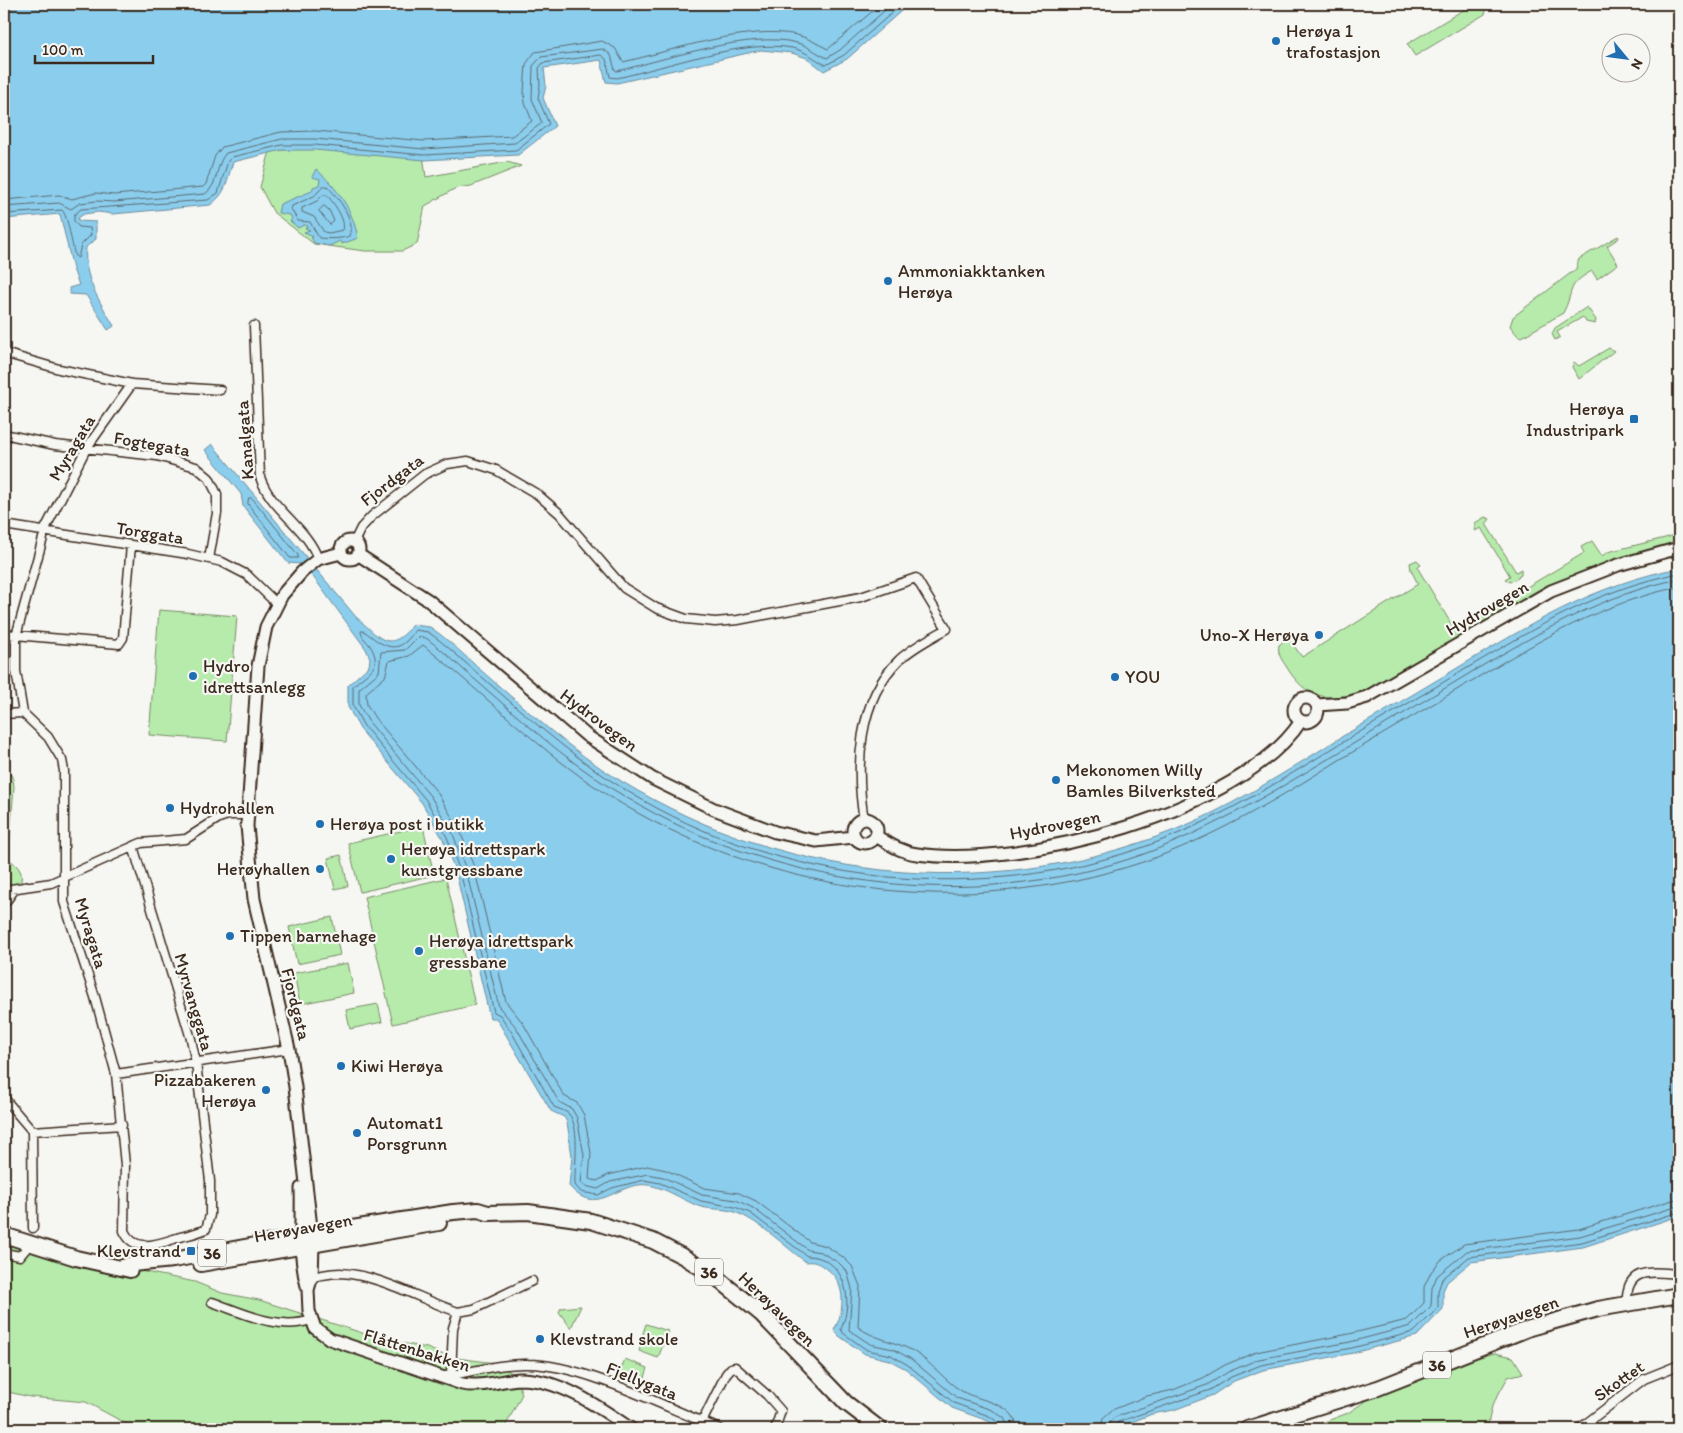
<svg xmlns="http://www.w3.org/2000/svg" width="1683" height="1433" font-family="Itim,sans-serif">
	<style>
		.green { fill: #b6ebac; stroke: #788a65 }
		.water { fill: #8bcded; stroke: #6b8c9a }
		.lines { fill: none; stroke-linecap: round; stroke-linejoin: round }
		.shore { stroke: #5b6b71; stroke-width: 1 }
		.street-casing { stroke: #3b2a1e; stroke-width: 11 }
		.secondary-casing { stroke: #3b2a1e; stroke-width: 15 }
		.highway-casing { stroke: #3b2a1e; stroke-width: 18 }
		.street { stroke: #f6f6f2; stroke-width: 8 }
		.secondary { stroke: #f6f6f2; stroke-width: 11 }
		.highway { stroke: #f6f6f2; stroke-width: 14 }
		.poi-dot { fill: #1f6fb2; stroke: #f6f6f2; stroke-width: 2 }
		.labels { text-anchor: middle; dominant-baseline: central; stroke-width: 4.5; stroke-linejoin: round; paint-order: stroke }
		.shield { fill: #f6f6f2; stroke: #73675e; stroke-width: 1 }
		.shield-label { font-size: 16px; font-weight: bold; fill: #3b2a1e }
		.poi-label { font-size: 18px; fill: #3b2a1e; stroke: #f6f6f2; text-anchor: start }
		.street-label { font-size: 18px; fill: #3b2a1e; stroke: #f6f6f2 }
	</style>
	<rect width="100%" height="100%" fill="#f6f6f2"/>
	<filter id="ink" filterUnits="userSpaceOnUse"><feTurbulence type="fractalNoise" baseFrequency=".02" numOctaves="2"/><feDisplacementMap in="SourceGraphic" scale="10" xChannelSelector="R" yChannelSelector="G"/><feConvolveMatrix kernelMatrix="1 2 1 2 8 2 1 2 1" color-interpolation-filters="sRGB"/></filter>
	<g filter="url(#ink)">
		<path class="green" d="M1473 4H1488L1485 14 1415 56 1407 44Z
			M326 147 423 155 426 177 507 162 521 166 471 186 456 188 425 206 417 244 402 251H365L314 244 274 213 260 187 270 151Z
			M1618 236 1619 238 1607 246 1618 264 1597 279 1592 271C1565 286 1575 290 1563 313L1522 337 1518 336 1510 326 1513 317 1576 269 1579 259Z
			M1587 307 1596 320 1595 324 1586 322 1583 317 1557 332 1560 337 1555 340 1552 334 1555 328Z
			M1609 348 1614 351 1579 379 1572 367 1574 362 1579 366Z
			M1485 517 1490 519 1486 524 1516 572 1521 569V575L1510 582 1505 579 1510 576 1481 528 1475 531V523Z
			M1679 531V543L1633 556 1362 692C1327 701 1306 700 1286 666 1282 660 1277 654 1279 645L1286 639H1289L1302 657 1418 584 1411 570 1410 563 1417 560 1421 564 1417 567 1452 625 1457 622 1460 627 1584 553 1581 547 1592 541 1602 556 1608 552 1669 537Z
			M159 610 237 616 227 741 149 735Z
			M4 765 13 778 14 787 8 859C33 874 18 890 4 905Z
			M423 826 434 875 360 892 348 843Z
			M341 855 348 886 335 889 328 858Z
			M446 878 475 1005 393 1024 364 897Z
			M332 917 340 955 297 964 289 927Z
			M348 963 354 993 300 1004 294 973Z
			M378 1004 382 1022 350 1029 346 1010Z
			M4 1235 86 1260 195 1282 222 1293 259 1300 381 1339 427 1348 449 1357 495 1363 515 1375 522 1394 504 1429H136L86 1402 30 1397 4 1391Z
			M581 1306 571 1328 559 1312 561 1308Z
			M646 1324 668 1331 663 1344 642 1336Z
			M643 1338 663 1345 658 1358 639 1351Z
			M1495 1353 1513 1357 1523 1373 1508 1377 1492 1406 1487 1429H1306L1348 1413 1400 1378Z
			M625 1359 648 1368 644 1381 620 1372Z"/>
		<path class="water" d="M4 4H909L847 59 824 71 807 58 792 53 761 50 617 83 606 82 601 60 544 68 546 86 543 98 555 126 518 155 424 160 315 150H282L233 162C226 182 227 193 210 205L113 214 98 212 84 214 78 218 79 221 96 222V239L86 247C83 278 99 300 114 326L108 330 86 295 70 294 69 288 79 285 73 269 60 214 4 219Z
			M316 169C338 189 352 208 358 238L342 244 340 241 329 246 314 243 311 237 313 236 304 232 310 230 305 228 308 226 304 225 298 228 290 221 292 219 290 215 278 213 280 204 312 191 313 187 319 185 320 179 312 177Z
			M212 444 356 617C380 637 388 655 413 625L430 627C449 640 466 657 484 673 528 711 571 751 621 781 792 886 1007 904 1191 823 1245 799 1293 767 1343 736 1385 711 1427 686 1469 661 1539 619 1598 584 1679 568V1216L1583 1247 1471 1262 1447 1282 1443 1291V1309L1417 1336 1353 1353 1263 1370 1234 1381 1213 1395 1174 1410 1152 1414 1114 1429H1001L988 1421 952 1408 906 1369 889 1360 865 1354 839 1336 834 1330C846 1309 846 1280 824 1267 818 1263 814 1261 806 1262 784 1246 761 1222 735 1212 723 1208 709 1210 698 1206 681 1199 666 1188 648 1185 617 1181 597 1219 569 1186L572 1156 567 1122 564 1117 551 1111 496 1018H490L456 873 443 839 422 803 360 729 348 707V685L369 666 370 658 366 649 314 578 300 564 288 563 243 506 241 494 205 450Z"/>
		<g class="lines">
			<path class="shore" d="M324 186H327C338 197 356 221 350 236 341 239 329 239 319 238L310 222 298 221 291 209 292 206 314 196Z
				M323 195H327C334 204 346 219 343 230L329 233 324 232 314 217 302 212V208L317 201Z
				M4 200 59 195 72 199 96 193 114 195 203 187 206 184 215 156 222 147 281 132 316 131 424 141 512 136 532 121 525 103 524 92 526 64 535 52 602 41 615 48 623 62C672 51 748 24 797 35 809 38 817 44 828 49L881 4
				M324 206 329 210 334 221 330 225 319 211Z
				M4 207 59 203 71 209 80 203 97 201 114 202 205 194C219 185 215 165 226 153L282 139H315L424 149 515 143 542 123 532 99 533 66 541 57 603 49 611 55 615 70 617 71C664 60 752 30 797 43 809 46 816 53 827 58L840 50 892 4
				M4 214 62 210C68 216 72 246 75 256L78 258 81 245 91 235 90 228 79 227 74 221V215L81 209 208 200 218 193 228 161 232 157 282 145H315L424 155 516 150 549 124 538 98 540 85 539 68 543 63 601 55 606 59 610 77 617 78C667 67 743 39 792 48 806 51 814 59 826 65L844 55 902 4
				M249 498H252L298 555V558H290L248 504Z
				M1003 1429 1001 1424 989 1416 954 1403 908 1365 891 1355 867 1350 843 1333 841 1329C855 1299 844 1256 807 1256L750 1213 735 1207 701 1201 660 1183 644 1180 612 1188 598 1195 581 1192 575 1185C574 1168 581 1129 569 1114 566 1111 559 1109 554 1107L511 1031 500 1015 494 1012 460 871 447 837 426 800 364 726 353 706V686C367 672 385 668 369 644 365 640 361 636 361 631H364C375 639 390 654 404 643 409 640 412 634 415 630L428 632C447 645 464 662 482 677 524 714 566 751 613 782 765 882 966 907 1138 849 1212 824 1277 783 1343 742 1385 717 1427 692 1469 667 1538 626 1599 589 1679 573
				M1009 1429 1004 1418 992 1410 957 1398 911 1359 893 1349 870 1344 849 1330 852 1289 847 1271 839 1263 821 1252 808 1250 753 1208 736 1200 702 1195 663 1177 648 1174 610 1182 598 1189 585 1186 581 1183 584 1155 577 1118 572 1109 559 1102 516 1027 499 1007 466 870 453 834 431 797 369 722 359 705V689L379 672 381 652 405 650 418 637 426 638C444 651 461 668 479 683 522 720 563 758 611 788 765 887 970 916 1144 854 1215 828 1278 789 1343 750 1387 723 1431 697 1475 670 1542 631 1602 595 1679 579
				M1017 1429C1016 1401 978 1402 960 1390 943 1379 931 1362 913 1351 895 1341 874 1339 858 1327L860 1286 852 1266 843 1257 826 1246 810 1242 756 1201 739 1193 704 1188 666 1170 647 1166 608 1175 597 1181 589 1179 591 1153 584 1115 577 1103 564 1096 523 1023 506 1002 474 867 460 831 437 792 375 718 367 705 366 693 385 677 389 661 409 656 423 645C486 695 541 753 609 796 766 895 966 921 1143 862 1213 838 1274 801 1336 762 1382 734 1429 707 1475 679 1540 640 1604 602 1679 587
				M1101 1429 1103 1418 1112 1410 1147 1396 1173 1390 1203 1378 1225 1365 1256 1352 1349 1334 1407 1320 1424 1303V1287L1431 1272 1440 1261 1464 1244 1579 1229 1679 1198
				M1108 1429 1110 1421 1115 1417 1207 1385 1228 1372 1259 1359 1350 1342 1411 1326 1431 1306 1432 1288 1437 1276 1467 1251 1580 1236 1679 1206
				M1114 1429 1118 1422 1210 1390 1231 1377 1261 1365 1352 1348 1414 1332 1438 1308V1291L1442 1279 1469 1257 1582 1242 1679 1212"/>
			<g class="street-casing">
				<path id="street" d="M254 326 260 477C271 510 307 527 318 559
					M4 353 59 369 132 384 220 390
					M4 434 55 445 157 456 196 467 209 478 217 494V513L209 559
					M4 525 188 554 222 562 247 575 277 604
					M44 531 86 449 132 384
					M43 538 16 636V671L23 713 48 737 62 760 64 771V902L95 997 116 1074 125 1165 124 1231C135 1255 160 1243 180 1237 188 1235 198 1233 206 1229L210 1215V1181L196 1063 191 1039 133 846
					M354 542 361 528 372 516 425 474 447 464 468 461 496 470 537 494 559 513 624 588 656 608 686 619 715 622 738 620 861 597 916 578 947 629C931 638 913 647 899 660 858 700 855 766 864 820
					M4 634 119 644 123 638 131 545
					M4 714 23 713
					M4 890 51 883 141 843 186 839 219 818 228 815H248
					M4 904 15 889
					M116 1074 289 1049
					M4 1098 32 1131 122 1125
					M32 1131 33 1228
					M4 1253 20 1256 30 1244
					M309 1277C319 1276 330 1273 340 1273 381 1275 419 1299 458 1312
					M212 1302C243 1313 278 1331 311 1320
					M1627 1304C1625 1266 1652 1272 1679 1274
					M451 1375 453 1328 458 1312 474 1309 532 1281
					M445 1376C472 1372 501 1363 528 1364 583 1364 667 1408 720 1429
					M702 1422 726 1374 731 1368 735 1367 767 1395 781 1411 775 1429
					M1579 1429 1644 1379 1679 1365"/>
			</g>
			<g class="secondary-casing">
				<path id="secondary" d="M341 550a9 9 0 1 1 18 0a9 9 0 1 1-18 0Z
					M341 553 318 559 302 572 282 595 266 627 258 666 247 826 254 899 289 1049 295 1087 313 1245 312 1276 308 1290 309 1311 315 1328 330 1339 462 1384C482 1388 500 1380 520 1379 560 1379 599 1407 631 1429
					M359 555 428 600 587 736 653 779 714 809 775 832 816 841 854 837
					M1294 710a12 12 0 1 1 24 0a12 12 0 1 1-24 0Z
					M1317 705 1347 703 1367 697 1551 591 1618 565 1679 548
					M853 831a12 12 0 1 1 24 0a12 12 0 1 1-24 0Z
					M876 836C889 844 901 852 917 854 1021 869 1242 812 1301 721
					M301 1188C302 1221 298 1254 307 1286"/>
			</g>
			<g class="highway-casing">
				<path id="highway" d="M4 1235 76 1258 130 1270
					M201 1264 439 1223
					M123 1267 132 1264 173 1260 327 1232 453 1212 478 1210 488 1213 528 1212 591 1221 653 1241 684 1257 717 1278 761 1314 846 1403 880 1429
					M1247 1429 1378 1388 1530 1328 1598 1309 1679 1295"/>
			</g>
			<use href="#street" class="street"/>
			<use href="#secondary" class="secondary"/>
			<use href="#highway" class="highway"/>
		</g>
	</g>
	<g class="poi-dot">
		<circle cx="1276" cy="41" r="5"/>
		<circle cx="888" cy="281" r="5"/>
		<rect x="1629" y="414" width="10" height="10" rx="2.5"/>
		<circle cx="1319" cy="635" r="5"/>
		<circle cx="193" cy="676" r="5"/>
		<circle cx="1115" cy="677" r="5"/>
		<circle cx="1056" cy="780" r="5"/>
		<circle cx="170" cy="808" r="5"/>
		<circle cx="320" cy="824" r="5"/>
		<circle cx="391" cy="859" r="5"/>
		<circle cx="320" cy="869" r="5"/>
		<circle cx="230" cy="936" r="5"/>
		<circle cx="419" cy="951" r="5"/>
		<circle cx="341" cy="1066" r="5"/>
		<circle cx="266" cy="1090" r="5"/>
		<circle cx="357" cy="1133" r="5"/>
		<rect x="186" y="1246" width="10" height="10" rx="2.5"/>
		<circle cx="540" cy="1339" r="5"/>
	</g>
	<g class="labels">
		<g class="shield">
			<rect x="198" y="1239.5" width="28" height="27" rx="4"/>
			<rect x="695" y="1258.5" width="28" height="27" rx="4"/>
			<rect x="1423" y="1351.5" width="28" height="27" rx="4"/>
		</g>
		<g class="shield-label">
			<text x="212" y="1253">36</text>
			<text x="709" y="1272">36</text>
			<text x="1437" y="1365">36</text>
		</g>
		<g class="poi-label">
			<text x="1286" y="31">Herøya 1<tspan x="1286" dy="21">trafostasjon</tspan></text>
			<text x="898" y="271">Ammoniakktanken<tspan x="898" dy="21">Herøya</tspan></text>
			<text x="1624" y="409" text-anchor="end">Herøya<tspan x="1624" dy="21">Industripark</tspan></text>
			<text x="1309" y="635" text-anchor="end">Uno-X Herøya</text>
			<text x="203" y="666">Hydro<tspan x="203" dy="21">idrettsanlegg</tspan></text>
			<text x="1125" y="677">YOU</text>
			<text x="1066" y="770">Mekonomen Willy<tspan x="1066" dy="21">Bamles Bilverksted</tspan></text>
			<text x="180" y="808">Hydrohallen</text>
			<text x="330" y="824">Herøya post i butikk</text>
			<text x="401" y="849">Herøya idrettspark<tspan x="401" dy="21">kunstgressbane</tspan></text>
			<text x="310" y="869" text-anchor="end">Herøyhallen</text>
			<text x="240" y="936">Tippen barnehage</text>
			<text x="429" y="941">Herøya idrettspark<tspan x="429" dy="21">gressbane</tspan></text>
			<text x="351" y="1066">Kiwi Herøya</text>
			<text x="256" y="1080" text-anchor="end">Pizzabakeren<tspan x="256" dy="21">Herøya</tspan></text>
			<text x="367" y="1123">Automat1<tspan x="367" dy="21">Porsgrunn</tspan></text>
			<text x="181" y="1251" text-anchor="end">Klevstrand</text>
			<text x="550" y="1339">Klevstrand skole</text>
		</g>
		<g class="street-label">
			<text transform="translate(245 440) rotate(-94)">Kanalgata</text>
			<text transform="translate(152 444) rotate(10)">Fogtegata</text>
			<text transform="translate(72 448) rotate(-59)">Myragata</text>
			<text transform="translate(392 480) rotate(-37)">Fjordgata</text>
			<text transform="translate(150 533) rotate(9)">Torggata</text>
			<text transform="translate(1487 608) rotate(-30)">Hydrovegen</text>
			<text transform="translate(599 720) rotate(37)">Hydrovegen</text>
			<text transform="translate(1055 825) rotate(-11)">Hydrovegen</text>
			<text transform="translate(91 933) rotate(73)">Myragata</text>
			<text transform="translate(194 1002) rotate(74)">Myrvanggata</text>
			<text transform="translate(296 1004) rotate(76)">Fjordgata</text>
			<text transform="translate(303 1228) rotate(-10)">Herøyavegen</text>
			<text transform="translate(777 1309) rotate(44)">Herøyavegen</text>
			<text transform="translate(1511 1317) rotate(-19)">Herøyavegen</text>
			<text transform="translate(417 1350) rotate(17)">Flåttenbakken</text>
			<text transform="translate(642 1381) rotate(22)">Fjellygata</text>
			<text transform="translate(1619 1381) rotate(-35)">Skottet</text>
		</g>
	</g>
	<rect width="1683" height="1433" fill="none" stroke="#f6f6f2" stroke-width="20"/>
	<rect x="10" y="10" width="1663" height="1413" fill="none" stroke="#3b2a1e" stroke-width="2" filter="url(#ink)"/>
	<g transform="translate(1626 58) rotate(119)"><circle r="24" fill="#f6f6f2" stroke="#aba49d"/>
	<path d="M0-4L9 19L0 12L-9 19Z" fill="#1f6fb2"/>
	<text y="-8" font-size="14" font-weight="bold" text-anchor="middle" fill="#3b2a1e">N</text>
	</g>
	<path d="M35 55v8h118v-8" fill="none" stroke="#3b2a1e" stroke-width="2.5"/>
	<text x="42" y="55" font-size="15" fill="#3b2a1e" stroke="#f6f6f2" stroke-width="4" paint-order="stroke">100 m</text>
</svg>
